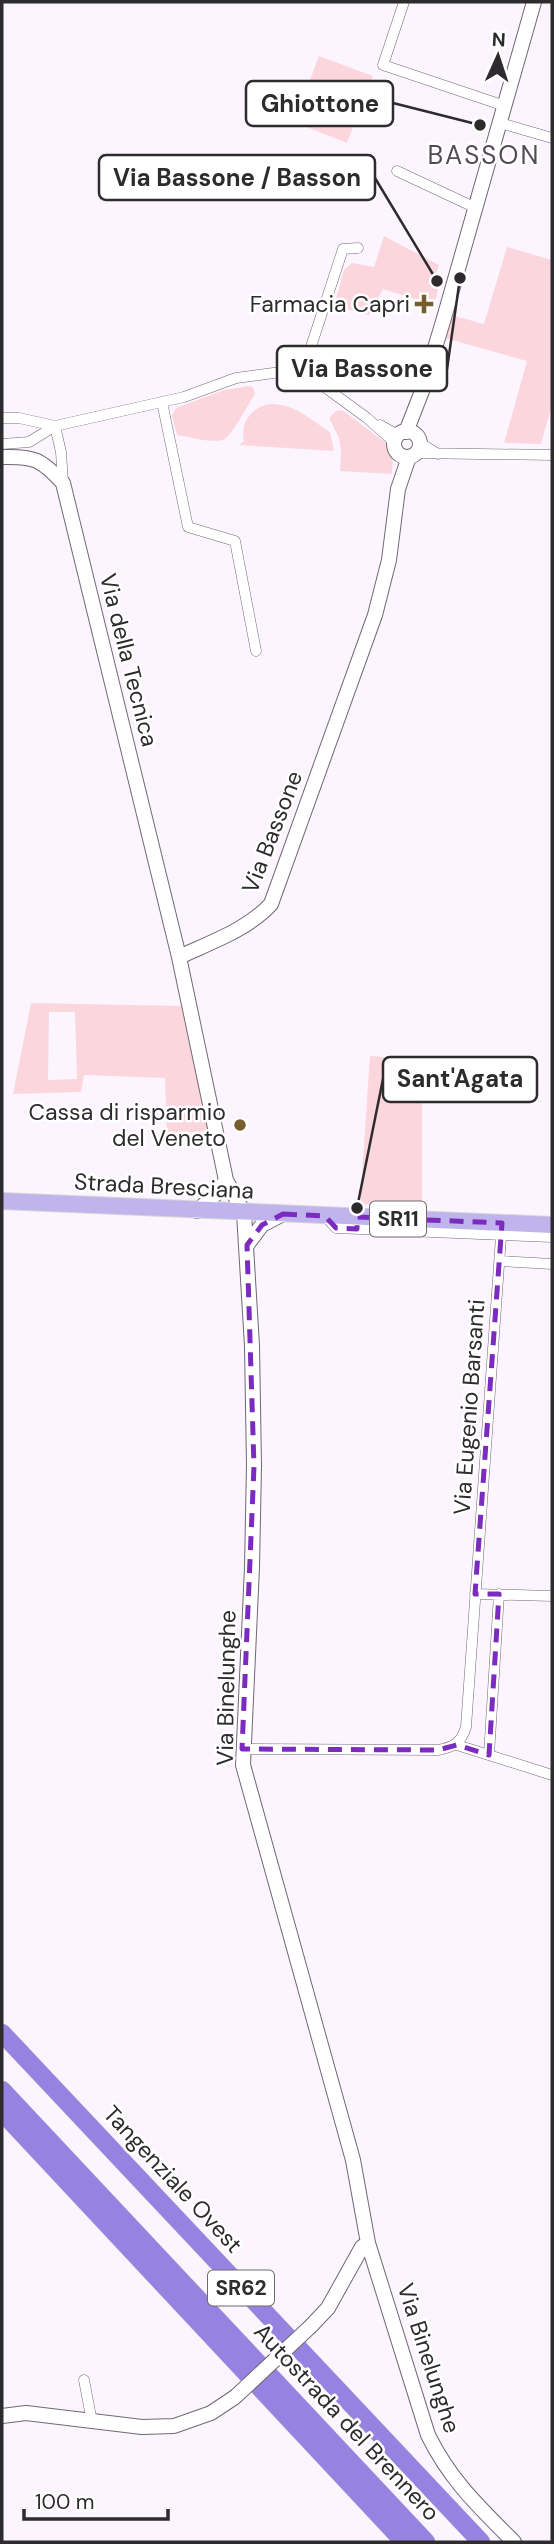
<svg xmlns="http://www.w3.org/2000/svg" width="554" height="2544" font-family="'DM Sans',sans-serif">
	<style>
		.green { fill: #fcd6dd; fill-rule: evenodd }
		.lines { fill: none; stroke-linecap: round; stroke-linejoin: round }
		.street-casing { stroke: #706873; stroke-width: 11 }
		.secondary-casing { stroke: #706873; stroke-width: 16 }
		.primary-casing { stroke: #d5d5d5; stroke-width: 18 }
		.highway-casing { stroke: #d5d5d5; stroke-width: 19 }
		.street { stroke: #fff; stroke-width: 10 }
		.secondary { stroke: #fff; stroke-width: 14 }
		.primary { stroke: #c0b4ec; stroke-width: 16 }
		.highway { stroke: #9682e0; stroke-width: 18 }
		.secondary-bridge-casing { stroke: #706873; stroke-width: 16; stroke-linecap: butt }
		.secondary-bridge { stroke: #fff; stroke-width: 14 }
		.marked { fill: none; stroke: #7b2cbf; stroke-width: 5; stroke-dasharray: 14 9; stroke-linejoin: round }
		.poi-dot { fill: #775c2e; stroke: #fff; stroke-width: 2.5 }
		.labels { text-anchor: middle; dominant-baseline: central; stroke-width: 5; stroke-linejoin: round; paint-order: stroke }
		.shield { fill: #fff; stroke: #6d6b6d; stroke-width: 2 }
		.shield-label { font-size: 21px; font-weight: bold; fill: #2e2b2f }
		.poi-label { font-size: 23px; fill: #2e2b2f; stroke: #fff; text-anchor: end }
		.street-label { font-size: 23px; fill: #2e2b2f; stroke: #fff }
		.quarter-label { font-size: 26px; letter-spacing: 2px; fill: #524b54; stroke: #fff }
		.leader { fill: none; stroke: #2e2b2f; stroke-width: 2.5 }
		.callout-dot { fill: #2e2b2f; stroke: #fff; stroke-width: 2.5 }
		.callout { fill: #fff; stroke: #2e2b2f; stroke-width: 2.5 }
		.callout-label { font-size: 24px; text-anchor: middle; font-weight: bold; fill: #2e2b2f }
	</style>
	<rect width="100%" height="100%" fill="#fcf5ff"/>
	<path class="green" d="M319 56 373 76 347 143 294 122Z
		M384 236 439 265 433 283 438 290 434 305 383 289 369 315 334 306 344 270 352 263 374 267Z
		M507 247 552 260V405L541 444 504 443 527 361 445 338 451 315 484 324Z
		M249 386 253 387 255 394C248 404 231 438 223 440 210 443 190 437 177 435L172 415 176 408 224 390Z
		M269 404C294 403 310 419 330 432L334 451 239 445 244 441C240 423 251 408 269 404Z
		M342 410 386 443 393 454 392 474 340 471 341 451 339 438 329 418 336 411Z
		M31 1003 181 1006 209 1131 167 1134 165 1078 84 1075 81 1092 13 1094ZM49 1012H75L77 1079 48 1080Z
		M370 1056 422 1060V1207L360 1204Z"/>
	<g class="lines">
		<g class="street-casing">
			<path id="street" d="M404 2 383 65 505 106
				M500 123 552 138
				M397 171 476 208
				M302 374 343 249 358 248
				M162 402 188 527 235 541 256 651
				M2 418H19L55 426
				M380 425 398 435
				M55 426 61 452 63 483
				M420 443 438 454
				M2 444 29 442 55 426 184 397 236 378 281 372 302 374 315 380 367 418 395 443
				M417 453 552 455
				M325 1216 336 1228 552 1237
				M500 1261 552 1264
				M475 1594 552 1596
				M457 1745 552 1775
				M242 1749 438 1750C454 1747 461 1743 466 1727L502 1223
				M489 1755 499 1594
				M84 2380 92 2422"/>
		</g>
		<g class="secondary-casing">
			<path id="secondary" d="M394 444a13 13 0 1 1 26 0a13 13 0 1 1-26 0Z
				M406 432 422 391 444 318 534 2
				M2 457C34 456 41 459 63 483L179 957 226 1180 244 1213 252 1346 254 1466 252 1567 243 1765 353 2160 368 2243 428 2435C450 2480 479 2507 514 2542
				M179 957C211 942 247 930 271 904L375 615 389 560 398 489 409 457
				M197 1211 215 1195 226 1180
				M247 1245 262 1225 283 1214
				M311 2326 328 2308 362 2247 368 2243
				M2 2416 26 2413 142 2427 174 2426 211 2413 235 2397"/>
		</g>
		<g class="primary-casing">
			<path id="primary" d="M2 1201 552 1225"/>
		</g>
		<g class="highway-casing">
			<path id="highway" d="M2 2033 481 2542
				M2 2090 426 2542
				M2 2112 404 2542"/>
		</g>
		<use href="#street" class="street"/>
		<use href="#secondary" class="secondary"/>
		<use href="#primary" class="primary"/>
		<use href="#highway" class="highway"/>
		<g class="secondary-bridge-casing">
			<path id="secondary-bridge" d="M235 2397 311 2326"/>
		</g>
		<use href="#secondary-bridge" class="secondary-bridge"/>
	</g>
	<path class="marked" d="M283 1214 325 1216 336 1228 357 1229V1217L502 1223 475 1594H499L489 1755 457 1745 438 1750 242 1749 254 1466 247 1245 262 1225Z"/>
	<g class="poi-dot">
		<path d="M420.5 293.5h7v7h7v7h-7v7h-7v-7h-7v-7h7z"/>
		<circle cx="240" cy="1125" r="7"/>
	</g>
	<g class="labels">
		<g class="shield">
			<rect x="370" y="1201.5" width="56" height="35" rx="5"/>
			<rect x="208" y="2270.5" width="66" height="35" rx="5"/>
		</g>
		<g class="shield-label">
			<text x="398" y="1219">SR11</text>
			<text x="241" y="2288">SR62</text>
		</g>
		<g class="poi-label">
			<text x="410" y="304">Farmacia Capri</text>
			<text x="226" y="1112">Cassa di risparmio<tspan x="226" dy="26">del Veneto</tspan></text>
		</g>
		<g class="street-label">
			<text transform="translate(129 660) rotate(76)">Via della Tecnica</text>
			<text transform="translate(272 832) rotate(-69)">Via Bassone</text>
			<text transform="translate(164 1186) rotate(3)">Strada Bresciana</text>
			<text transform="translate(469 1407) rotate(-86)">Via Eugenio Barsanti</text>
			<text transform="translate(226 1688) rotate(-89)">Via Binelunghe</text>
			<text transform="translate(173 2179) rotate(47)">Tangenziale Ovest</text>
			<text transform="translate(429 2358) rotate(72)">Via Binelunghe</text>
			<text transform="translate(347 2422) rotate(47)">Autostrada del Brennero</text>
		</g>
		<g class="quarter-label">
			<text x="484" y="155">BASSON</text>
		</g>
	</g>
	<path class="leader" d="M480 125L393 103M437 281L375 178M460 278L447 369M357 1208L383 1079"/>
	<g class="callout-dot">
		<circle cx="480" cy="125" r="7"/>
		<circle cx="437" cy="281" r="7"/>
		<circle cx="460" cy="278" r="7"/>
		<circle cx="357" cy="1208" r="7"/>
	</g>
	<g class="callout">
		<rect x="246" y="81" width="147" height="45" rx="7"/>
		<rect x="99" y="155" width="276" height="45" rx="7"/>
		<rect x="277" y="346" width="170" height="45" rx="7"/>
		<rect x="383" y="1057" width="154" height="45" rx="7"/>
	</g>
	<g class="callout-label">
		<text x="320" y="112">Ghiottone</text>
		<text x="237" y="186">Via Bassone / Basson</text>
		<text x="362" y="377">Via Bassone</text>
		<text x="460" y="1087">Sant'Agata</text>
	</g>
	<rect width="554" height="2544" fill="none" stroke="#2e2b2f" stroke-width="7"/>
	<g transform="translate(498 56) rotate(3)" stroke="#ffffff" stroke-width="5" paint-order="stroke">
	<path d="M0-5L12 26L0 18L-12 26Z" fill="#2e2b2f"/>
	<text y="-10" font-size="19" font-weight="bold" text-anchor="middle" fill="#2e2b2f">N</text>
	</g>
	<path d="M24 2509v10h144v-10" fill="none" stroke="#2e2b2f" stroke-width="3.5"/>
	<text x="35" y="2509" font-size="21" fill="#2e2b2f" stroke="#ffffff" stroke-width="5" paint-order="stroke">100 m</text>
</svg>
